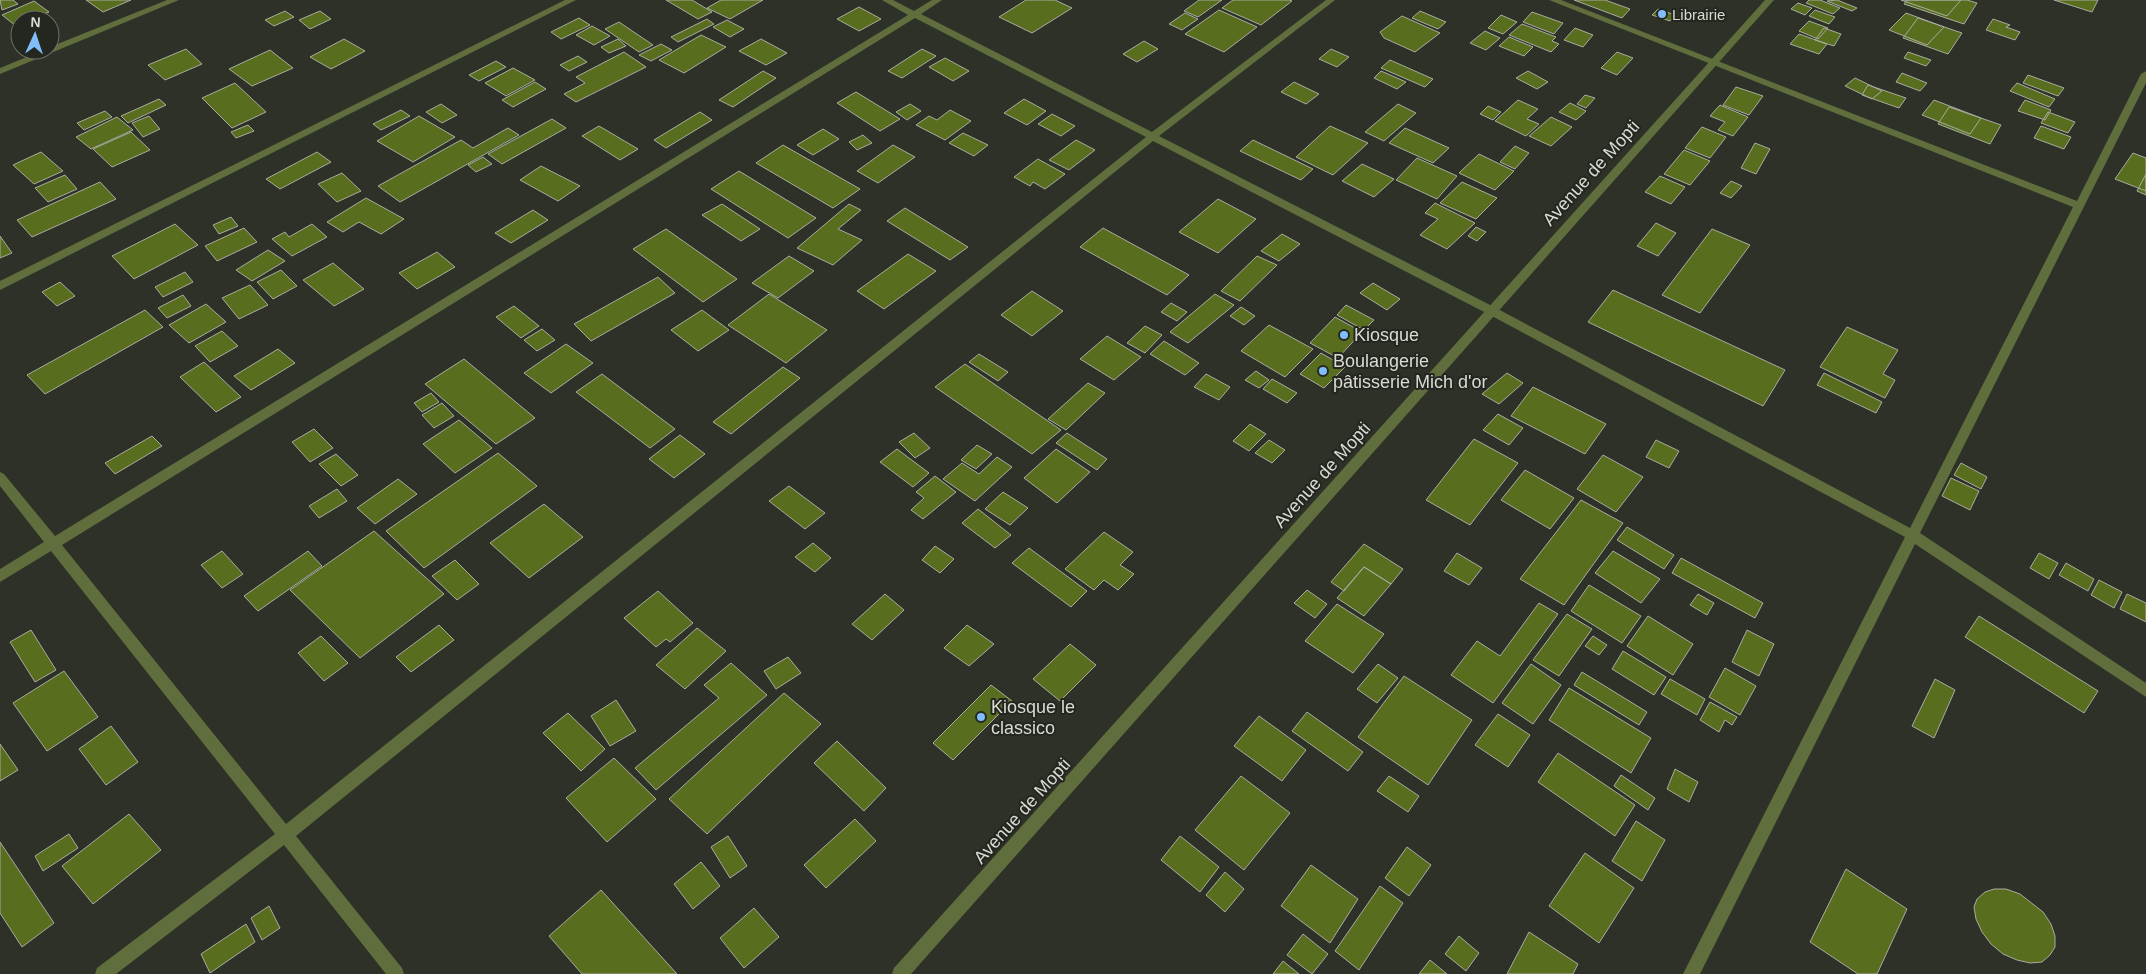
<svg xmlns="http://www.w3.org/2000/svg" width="2146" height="974" font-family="Arial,sans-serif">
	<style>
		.building { fill: #596d1e; stroke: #a8aca1 }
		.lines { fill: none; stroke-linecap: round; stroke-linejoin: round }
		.minor { fill: #5f6e3c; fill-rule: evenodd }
		.tertiary { fill: #5f6e3c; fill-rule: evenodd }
		.poi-dot { fill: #81bdfa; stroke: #24271f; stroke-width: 2 }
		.labels { text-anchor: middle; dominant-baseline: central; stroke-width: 4; stroke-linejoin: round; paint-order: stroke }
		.far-poi-label { font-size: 15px; fill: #d8dad4; stroke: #24271f; text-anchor: start }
		.street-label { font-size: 18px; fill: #d8dad4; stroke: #24271f }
		.poi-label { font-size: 18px; fill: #d8dad4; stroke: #24271f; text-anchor: start }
	</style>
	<rect width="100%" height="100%" fill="#2e3128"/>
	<path class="building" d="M0 0H13L18 4 2 10Z
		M86 0H131L103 12Z
		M666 0H692L712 12 698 19Z
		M721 0H763L730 19 707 8Z
		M1026 0H1055L1072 8 1032 33 999 17Z
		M1199 0H1222L1198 17 1184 11Z
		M1233 0H1289L1292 1 1261 25 1222 8Z
		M1574 0H1605L1630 9 1622 18Z
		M1809 0H1820L1840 8 1833 14 1806 3Z
		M1837 0 1857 8 1852 11 1827 1Z
		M1901 0H1961L1947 16Z
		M1907 0H1967L1977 3 1964 24 1904 4Z
		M2054 0H2098L2092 12Z
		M34 1 49 12 30 20H20V24L16 26 2 15Z
		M1798 3 1812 8 1805 15 1791 9Z
		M859 7 881 19 859 31 837 19Z
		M1658 9 1675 15 1670 21 1652 15Z
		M1219 10 1257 27 1224 52 1185 34Z
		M1815 10 1835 17 1829 24 1809 16Z
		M285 11 294 17 274 26 265 20Z
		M320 11 331 19 310 29 299 20Z
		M1420 11 1446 22 1438 29 1412 18Z
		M1532 12 1563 23 1554 34 1523 22Z
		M1185 13 1198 19 1182 30 1169 24Z
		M1906 13 1944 27 1927 45 1889 30Z
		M1501 15 1517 22 1503 34 1488 28Z
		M1402 16 1440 33 1415 52 1384 38 1380 32Z
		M579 18 590 25 561 39 551 32Z
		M1918 18 1962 33 1948 54 1903 38Z
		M707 19 714 24 678 42 671 37Z
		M1993 19 2010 25 2006 27 2020 32 2015 40 1986 30Z
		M727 20 744 29 730 37 713 27Z
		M1809 21 1828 28 1818 39 1799 31Z
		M619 22 653 45 639 52 605 29Z
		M1522 24 1556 37 1552 41 1559 44 1551 52 1509 35Z
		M592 26 610 36 594 45 576 35Z
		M1575 28 1593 35 1583 47 1564 40Z
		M1824 28 1841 34 1834 46 1815 40Z
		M1485 31 1500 38 1486 50 1470 43Z
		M1799 34 1827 44 1819 54 1790 44Z
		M701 35 726 47 684 73 659 60Z
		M1509 37 1533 47 1524 56 1499 46Z
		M344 39 365 51 331 69 310 57Z
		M618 39 626 46 609 53 601 47Z
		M761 39 787 53 766 65 739 51Z
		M1144 41 1158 49 1137 62 1123 54Z
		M661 44 672 50 651 61 639 55Z
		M186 49 202 64 165 80 148 65Z
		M922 49 936 56 902 78 888 71Z
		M1331 49 1349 57 1337 67 1319 59Z
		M270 50 293 68 252 86 229 69Z
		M624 52 646 67 576 102 564 94 585 83 576 77Z
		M1617 52 1633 58 1617 75 1601 68Z
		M1908 52 1931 60 1926 66 1904 58Z
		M578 56 587 62 569 71 560 65Z
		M945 58 969 71 953 81 929 67Z
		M1390 60 1433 79 1425 87 1381 68Z
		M496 61 506 67 479 81 469 75Z
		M513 68 535 80 506 96 485 83Z
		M763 71 776 78 733 107 719 100Z
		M1381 71 1406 82 1397 89 1374 78Z
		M1528 71 1548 82 1537 89 1516 78Z
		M1902 73 1927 83 1920 91 1896 82Z
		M2028 75 2064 88 2058 96 2023 83Z
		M1855 78 1882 91 1872 99 1845 86Z
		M535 82 546 89 513 107 502 100Z
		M1294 82 1319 94 1306 104 1281 92Z
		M235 83 266 112 232 128 202 98Z
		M2017 83 2055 99 2049 107 2010 91Z
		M1868 85 1906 98 1899 108 1862 95Z
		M1736 87 1763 96 1749 115 1723 105Z
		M856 92 900 119 880 131 837 103Z
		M1585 95 1595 98 1586 108 1577 104Z
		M159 99 166 105 128 123 121 116Z
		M1024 99 1046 111 1027 125 1004 113Z
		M1518 100 1538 109 1527 119 1539 124 1526 136 1495 121Z
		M1934 100 1981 118 1970 134 1922 115Z
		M2025 100 2051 110 2045 120 2018 111Z
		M1570 103 1586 111 1576 120 1559 112Z
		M441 104 457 115 442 123 426 112Z
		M910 104 921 111 907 120 896 112Z
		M1398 104 1416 113 1384 141 1365 132Z
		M1720 105 1748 117 1733 136 1718 130 1725 122 1710 116Z
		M1488 106 1501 112 1493 120 1480 114Z
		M1949 107 2001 125 1990 144 1938 124Z
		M401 110 410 116 381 130 373 124Z
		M950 110 971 121 945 140 916 125 929 116 937 120Z
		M105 111 112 117 84 130 77 123Z
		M700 112 712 120 666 148 654 140Z
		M2048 112 2075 122 2068 133 2041 123Z
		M1052 114 1075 126 1061 136 1038 124Z
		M149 116 160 129 143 137 132 123Z
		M419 116 455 137 413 162 377 141Z
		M117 117 133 130 91 149 76 137Z
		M1551 117 1572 127 1551 146 1529 136Z
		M552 119 566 128 502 164 488 154Z
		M248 125 254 131 236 138 231 132Z
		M599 126 638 149 620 160 582 136Z
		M1330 126 1368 143 1333 175 1296 157Z
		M2041 126 2071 137 2064 149 2034 138Z
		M1702 127 1726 137 1710 158 1685 148Z
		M508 128 519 135 400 202 378 186 461 140 473 148Z
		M1405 128 1449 148 1433 163 1389 143Z
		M823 129 839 139 813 155 797 145Z
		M131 132 150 150 112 167 93 149Z
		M963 133 988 145 974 156 949 143Z
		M863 135 872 143 857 150 849 142Z
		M1076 140 1095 150 1069 170 1049 160Z
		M1253 140 1313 169 1301 180 1240 151Z
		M1755 143 1770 149 1756 174 1741 168Z
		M783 145 860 189 833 208 756 163Z
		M893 145 915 157 878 183 857 171Z
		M1515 146 1529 153 1515 169 1500 162Z
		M1684 150 1710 161 1690 185 1664 174Z
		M41 152 63 171 34 184 13 165Z
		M317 152 331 162 280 189 266 179Z
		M2133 153 2146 158V191L2115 179Z
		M1479 154 1514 171 1495 190 1459 173Z
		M483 157 492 164 476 172 468 165Z
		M1417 158 1457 176 1437 199 1396 180Z
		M1038 159 1065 174 1045 189 1033 182 1030 186 1014 177Z
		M1362 164 1394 179 1374 197 1342 181Z
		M541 166 580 186 558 201 520 180Z
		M739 171 816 218 788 238 711 189Z
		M342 173 361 191 337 202 318 184Z
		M2146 174V195L2137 191Z
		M65 175 77 189 48 202 35 188Z
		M1660 176 1685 187 1671 204 1645 192Z
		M1731 181 1742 186 1731 198 1720 193Z
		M100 182 116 199 32 237 17 220Z
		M1462 182 1497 198 1476 219 1440 203Z
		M366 198 404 219 381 234 359 222 343 232 327 222Z
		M1218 199 1256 219 1218 253 1179 232Z
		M1435 203 1475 223 1447 249 1420 235 1438 219 1425 213Z
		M722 204 760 229 741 241 702 215Z
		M849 204 861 210 838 229 862 240 833 265 797 248Z
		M905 208 968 247 950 260 887 221Z
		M533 210 548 220 511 243 495 233Z
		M231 217 238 226 219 234 213 225Z
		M1656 223 1676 233 1658 256 1637 246Z
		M175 224 198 245 134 279 112 256Z
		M312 224 327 237 292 256 272 239 285 232 289 237Z
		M1476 227 1486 232 1477 241 1468 236Z
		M244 228 257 242 217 261 205 246Z
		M1103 228 1189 275 1167 295 1080 247Z
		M666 229 737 279 703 302 633 249Z
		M1712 229 1750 245 1700 313 1662 295Z
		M1282 234 1300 244 1279 261 1261 251Z
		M0 236 12 253 0 258Z
		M268 250 285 261 252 281 236 270Z
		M437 252 455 267 417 289 399 273Z
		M908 254 936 271 884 309 857 291Z
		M789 256 814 271 778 298 752 283Z
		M1257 256 1277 265 1240 301 1221 291Z
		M333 263 364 289 334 306 303 280Z
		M281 270 297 286 273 299 257 282Z
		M185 272 193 282 163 297 155 287Z
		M658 277 675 293 591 341 574 324Z
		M60 282 75 296 57 306 42 292Z
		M1373 283 1400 299 1387 310 1360 293Z
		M250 285 268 305 239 319 222 298Z
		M1613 290 1785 370 1763 406 1588 322Z
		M1032 291 1063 311 1032 336 1001 315Z
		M769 294 827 330 786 363 728 325Z
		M1215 294 1234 305 1188 343 1170 332Z
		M183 295 191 306 167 318 158 308Z
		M1171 303 1187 312 1177 321 1161 312Z
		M206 304 226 322 189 343 169 325Z
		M1346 305 1374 320 1364 330 1337 315Z
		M514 306 539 326 521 338 496 317Z
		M1241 307 1255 316 1244 325 1230 316Z
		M145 310 163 327 45 394 27 375Z
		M702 310 729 330 698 351 671 330Z
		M1335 317 1362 332 1338 358 1310 343Z
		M1269 325 1313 349 1285 377 1241 351Z
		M1145 326 1162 335 1145 353 1127 343Z
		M1847 327 1898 350 1883 374 1895 380 1885 398 1820 367Z
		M542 329 555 340 537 351 524 340Z
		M222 331 238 346 210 362 195 346Z
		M1107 336 1141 357 1114 380 1080 359Z
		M1164 341 1199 363 1185 375 1150 354Z
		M566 344 593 363 551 393 524 373Z
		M278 349 295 363 251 390 234 376Z
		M1321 353 1345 367 1324 388 1300 374Z
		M979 354 1008 372 998 381 969 362Z
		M464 359 535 418 496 444 425 384Z
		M204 362 241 397 216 412 180 377Z
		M965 364 1061 430 1032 454 935 387Z
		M783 367 800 378 731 434 713 422Z
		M1256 371 1269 380 1259 388 1245 380Z
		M1507 373 1523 383 1499 404 1482 394Z
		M1824 373 1882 402 1876 413 1817 385Z
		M602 374 675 429 650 448 576 392Z
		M1206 374 1230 387 1219 400 1194 387Z
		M1272 379 1297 393 1287 403 1263 389Z
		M1088 383 1105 393 1066 430 1048 419Z
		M1533 387 1606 424 1585 454 1511 416Z
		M431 393 439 402 422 412 414 403Z
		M442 403 454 416 434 428 422 415Z
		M1498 414 1523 428 1509 445 1483 430Z
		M459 420 492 448 455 473 423 444Z
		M1250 424 1266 434 1249 451 1233 441Z
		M314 429 333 448 310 462 292 442Z
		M914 433 930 448 915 458 899 442Z
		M1067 433 1107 459 1097 470 1056 443Z
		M680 435 705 454 674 478 649 459Z
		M152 436 162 446 115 474 105 463Z
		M1474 439 1518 463 1470 525 1426 500Z
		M1269 440 1285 450 1272 463 1255 453Z
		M1656 440 1679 451 1669 468 1646 457Z
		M977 445 992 454 976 469 961 460Z
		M897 449 929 473 913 487 880 462Z
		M1056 449 1090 472 1057 503 1024 478Z
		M498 453 537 486 424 568 386 531Z
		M336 454 358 475 341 486 319 464Z
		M1603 455 1643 477 1616 512 1577 489Z
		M997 457 1012 467 975 501 943 479 962 463 979 474Z
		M1961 463 1987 477 1981 489 1954 475Z
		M1525 470 1574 498 1550 529 1501 500Z
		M935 476 956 492 923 519 911 510 924 498 916 492Z
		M1951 478 1979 491 1970 510 1942 496Z
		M398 479 417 494 375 524 357 508Z
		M789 486 825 513 805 529 769 501Z
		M337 489 347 501 319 518 309 506Z
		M1003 492 1028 508 1010 525 985 509Z
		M1581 500 1623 523 1564 605 1520 579Z
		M544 504 583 537 529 578 490 543Z
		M978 509 1011 535 995 548 962 523Z
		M1627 527 1674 555 1664 569 1617 540Z
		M374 531 444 594 360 658 290 590Z
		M1104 532 1133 552 1120 565 1134 574 1118 590 1104 580 1094 590 1065 569Z
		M813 543 831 558 815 572 795 557Z
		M1364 544 1403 569 1391 584 1364 567 1344 591 1331 582Z
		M935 546 954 559 940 573 922 560Z
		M1029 548 1087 591 1071 607 1012 563Z
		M222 551 243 574 222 588 201 565Z
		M308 551 322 566 258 611 244 596Z
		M1613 551 1660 579 1641 603 1595 573Z
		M1457 553 1482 568 1469 585 1444 571Z
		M2039 553 2058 563 2049 579 2030 568Z
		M1681 558 1763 603 1755 618 1672 573Z
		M455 560 479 584 457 600 432 576Z
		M2066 563 2094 579 2088 591 2059 575Z
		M1364 567 1391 584 1364 616 1337 598Z
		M2099 580 2122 592 2114 608 2091 595Z
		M1589 585 1641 616 1622 643 1571 611Z
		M1307 590 1327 604 1315 618 1294 603Z
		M658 591 693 623 670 642 666 639 656 647 624 618Z
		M885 594 904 610 872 640 852 624Z
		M1698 594 1714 603 1707 615 1690 605Z
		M2127 594 2146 603V622L2120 609Z
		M1539 603 1558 614 1493 703 1451 675 1477 641 1500 656Z
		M1337 604 1384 634 1353 673 1305 641Z
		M1567 614 1592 629 1559 676 1533 660Z
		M1648 616 1693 644 1673 675 1627 646Z
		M1979 616 2098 691 2084 713 1965 637Z
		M439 625 454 640 411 672 396 657Z
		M967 625 994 644 969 666 944 648Z
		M697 628 726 651 685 689 656 665Z
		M31 630 56 670 35 682 10 642Z
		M1747 630 1774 644 1759 676 1732 662Z
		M321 636 348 663 324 681 298 653Z
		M1593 636 1607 645 1599 655 1585 646Z
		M1070 644 1096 665 1060 701 1033 679Z
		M1623 651 1666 677 1654 695 1612 669Z
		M788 657 801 673 776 689 764 671Z
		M731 663 767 695 656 790 635 768 719 698 704 685Z
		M1378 664 1398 678 1377 703 1357 689Z
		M1531 664 1561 685 1533 724 1502 703Z
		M1725 668 1756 686 1740 715 1709 697Z
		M64 671 98 717 47 751 13 703Z
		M1582 672 1647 712 1639 725 1574 685Z
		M1404 676 1472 720 1428 785 1358 737Z
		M1670 679 1705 699 1697 715 1661 694Z
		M1935 679 1955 690 1934 738 1912 726Z
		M991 685 1012 701 953 760 933 743Z
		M1569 688 1651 738 1631 773 1549 720Z
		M784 693 821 724 707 834 669 799Z
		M616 700 636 731 610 746 591 716Z
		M1710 702 1737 717 1732 725 1725 720 1719 732 1700 720Z
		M1307 712 1363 752 1348 771 1292 731Z
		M568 713 605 749 581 771 543 733Z
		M1498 714 1530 735 1508 767 1475 745Z
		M1259 716 1306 750 1282 781 1234 746Z
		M111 726 138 762 106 785 79 749Z
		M837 741 886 788 864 811 814 763Z
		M0 744 18 770 0 781Z
		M1558 753 1635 805 1615 836 1538 782Z
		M614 758 656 799 607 842 566 798Z
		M1675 769 1698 782 1689 802 1667 789Z
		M1621 775 1655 798 1648 810 1614 786Z
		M1241 776 1290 813 1244 870 1195 830Z
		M1389 776 1419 796 1408 812 1377 791Z
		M129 814 161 850 93 904 62 866Z
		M855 819 876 841 826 888 804 865Z
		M1636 821 1665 840 1642 881 1612 861Z
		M69 834 78 848 43 871 35 856Z
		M728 836 747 866 730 878 711 847Z
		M1180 836 1219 867 1200 892 1161 860Z
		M0 842 54 923 22 947 0 913Z
		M1407 847 1431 865 1409 896 1385 878Z
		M1585 853 1634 888 1599 943 1549 906Z
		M701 862 720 886 693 909 674 884Z
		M1311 865 1358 899 1330 943 1281 906Z
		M1846 869 1907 909 1877 974H1858L1810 942Z
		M1225 872 1244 889 1225 912 1206 895Z
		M1380 886 1403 903 1359 970 1335 951Z
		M1994 889H2006L2020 894 2043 912 2051 924 2055 936V947L2050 955 2042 962 2030 963 2017 960 2003 954 1991 944 1982 932 1976 919 1974 907 1977 899 1985 892Z
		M601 890 677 974H582L549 936Z
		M269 906 280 928 262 940 251 918Z
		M754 908 779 937 744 968 720 938Z
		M246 924 255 942 210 973 201 954Z
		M1529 932 1578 964 1573 974H1507Z
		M1303 934 1328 954 1312 974 1287 955Z
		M1459 936 1479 953 1466 971 1445 954Z
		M1430 960 1447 974H1419Z
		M1283 961 1299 974H1273Z"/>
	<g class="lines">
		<path class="minor" d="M167 0H179L0 74V68L44 50H50V47Z
			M565 0H576L0 290V281Z
			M882 0H893L914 11 932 0H942L921 14 1152 132 1326 0H1335L1159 136 1496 308 1910 528 2073 207 1549 0H1561L2077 201 2141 74 2146 71V83L1920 533 2146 683V697L1915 544 1700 974H1683L1905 537 1488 314 1153 141 296 836 402 968 404 974H386L284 845 116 974H95L97 968 275 834 51 551 0 582V569L44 542 0 486V472L4 474 55 536 908 15ZM915 18 1146 137 286 824 62 545Z"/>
		<path class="tertiary" d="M1765 0H1774L911 974H892L894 968Z"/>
	</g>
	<g class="poi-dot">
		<circle cx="1662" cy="14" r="5"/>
		<circle cx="1344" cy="335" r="5"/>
		<circle cx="1323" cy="371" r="5"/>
		<circle cx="981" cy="717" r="5"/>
	</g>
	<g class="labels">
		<g class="far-poi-label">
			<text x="1672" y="14">Librairie</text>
		</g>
		<g class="street-label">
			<text transform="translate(1591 173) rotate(-48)">Avenue de Mopti</text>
			<text transform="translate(1322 475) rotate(-48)">Avenue de Mopti</text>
			<text transform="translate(1022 811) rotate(-48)">Avenue de Mopti</text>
		</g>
		<g class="poi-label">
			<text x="1354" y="335">Kiosque</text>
			<text x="1333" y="361">Boulangerie<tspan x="1333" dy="21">pâtisserie Mich d'or</tspan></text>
			<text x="991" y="707">Kiosque le<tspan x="991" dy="21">classico</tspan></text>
		</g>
	</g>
	<g transform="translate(35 35) rotate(3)"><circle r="24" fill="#24271f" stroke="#6c6f67"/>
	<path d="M0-4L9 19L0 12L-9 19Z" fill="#81bdfa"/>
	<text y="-8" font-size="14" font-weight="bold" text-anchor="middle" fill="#d8dad4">N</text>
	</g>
</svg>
